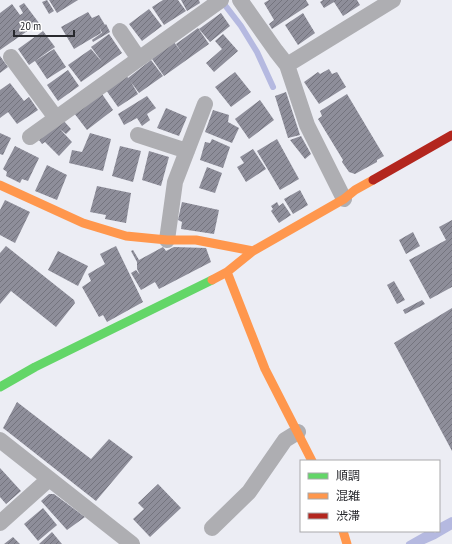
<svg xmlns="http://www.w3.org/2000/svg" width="452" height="544" font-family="'PT Sans Narrow','Noto Sans JP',sans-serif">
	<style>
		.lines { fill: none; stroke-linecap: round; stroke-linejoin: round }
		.stream { stroke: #b5b9e0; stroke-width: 6 }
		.building { fill: url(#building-hatch) }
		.street { stroke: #aeaeb2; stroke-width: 16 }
		.fast { stroke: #63d668; stroke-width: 9 }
		.slow { stroke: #ff974d; stroke-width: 9 }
		.jam { stroke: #b3261e; stroke-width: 9 }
	</style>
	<defs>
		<pattern id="building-hatch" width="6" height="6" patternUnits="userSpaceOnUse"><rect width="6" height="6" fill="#8e8e9a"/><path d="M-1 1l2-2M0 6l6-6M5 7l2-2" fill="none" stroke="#74747e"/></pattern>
	</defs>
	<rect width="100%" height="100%" fill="#ecedf4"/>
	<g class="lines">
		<path class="stream" d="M221 0 241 26 257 52 273 87
			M439 527 452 520
			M409 544 432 531
			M417 544 435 536 452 526"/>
	</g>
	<path class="building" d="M47 0 54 11 49 14 42 2Z
		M49 0H78L57 13Z
		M163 0H178L186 11 164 25 152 7Z
		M181 0H199L200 3 187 11Z
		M269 0H306L309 5 272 29 269 24 274 20 264 3Z
		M323 0H357L360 5 343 16 334 2 324 8 320 2Z
		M24 3 39 23 0 50V13L12 4 20 15 23 13 19 6Z
		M149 9 162 26 142 41 129 24Z
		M88 12 92 18 99 15 105 25 106 24 110 32 93 42 92 40 103 32 102 33 100 28 101 33 74 49 61 27Z
		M221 13 230 26 210 42 199 29Z
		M303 13 315 33 298 45 285 25Z
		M198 28 209 44 164 76 152 59 174 42 184 56 176 44Z
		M43 31 55 47 29 65 18 49Z
		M109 34 122 53 81 82 68 65 91 49 103 63 91 47Z
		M223 34 238 51 214 72 206 63 222 49 215 41Z
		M54 49 66 67 47 79 35 61Z
		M0 56 8 67 0 73Z
		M151 60 163 76 139 93 131 82 138 94 118 107 106 90 127 76 128 78Z
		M329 69 332 74 337 72 346 87 319 104 304 82 318 72 320 74Z
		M68 70 79 86 58 101 47 85Z
		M235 72 251 92 231 107 215 87Z
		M10 83 24 101 29 97 38 110 17 124 8 112 19 104 0 118V90Z
		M286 92 300 135 288 138 275 96Z
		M102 94 113 110 87 130 74 113Z
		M347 94 384 156 377 160V162L355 174 349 172 342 162 343 160 318 119 322 116 320 111Z
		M147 96 156 108 147 114 150 120 142 126 137 118 124 125 118 114Z
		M260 100 274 120 249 139 235 119Z
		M166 108 187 117 179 136 157 128Z
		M213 110 229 115 228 122 239 128 232 143 205 132Z
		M63 120 71 129 66 134 60 129 72 142 59 156 45 142 42 144 39 140Z
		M0 133 11 138 3 155 0 154Z
		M90 133 111 139 103 171 69 163 72 150 82 152Z
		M301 136 311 154 305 159 290 140Z
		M212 139 230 147 223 168 200 160 205 142 210 143Z
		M277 139 299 179 280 190 257 151Z
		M15 146 39 158 28 181 22 179 20 183 6 176 7 172 3 169Z
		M120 146 141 151 133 182 112 176Z
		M253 149 266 169 246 182 237 167 244 163 240 157Z
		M149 151 169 157 161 186 142 180Z
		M47 165 67 175 57 200 35 191Z
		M207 167 222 173 215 193 199 188Z
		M97 186 131 193 126 223 105 219 106 215 90 212Z
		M300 190 308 205 293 214 284 199Z
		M5 200 30 212 15 243 0 235V210Z
		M182 202 219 210 214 234 181 229 182 222 178 220Z
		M277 202 279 206 283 203 291 215 279 223 271 211 273 209 271 206Z
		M452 220V287L430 299 409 260 446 240 439 227Z
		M413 232 420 246 406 254 399 240Z
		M6 246 74 300 75 303 56 327 11 291 0 304V253Z
		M116 246 143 302 107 322 103 315 99 317 82 287 91 281 88 274 105 264 100 254Z
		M163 247 166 251 174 247 206 248 211 262 159 289 155 282 141 290 131 273 136 270 140 275 137 269V262L131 251 133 250 139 260Z
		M58 251 88 266 78 286 48 270Z
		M394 281 405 300 397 304 387 285Z
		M422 300 425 304 405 314 403 310Z
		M452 308V451L394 343Z
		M17 402 91 459 109 439 133 457 96 501 3 428Z
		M0 468 21 491 6 504 0 497Z
		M158 484 181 508 150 537 133 519 144 509 138 503Z
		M49 494H54L85 517 67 530 41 501Z
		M43 508 57 525 38 541 24 524Z
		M52 532 62 544H39Z
		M13 537 20 544H4Z"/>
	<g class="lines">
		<path class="street" d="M240 0 276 51 287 65 307 125 344 199
			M120 31 139 59
			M11 57 56 118
			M287 65 393 0
			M138 135 187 151
			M30 137 221 0
			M167 240 175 182 205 104
			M0 440 132 544
			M0 523 49 479
			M212 528 249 492 285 440 298 432"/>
		<path class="fast" d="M0 387 35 367 212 280"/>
		<path class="slow" d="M0 185 83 223 126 236 167 240H196L253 251
			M227 272 265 369 312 461
			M212 280 227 272 253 251 344 199 355 190 373 180
			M343 531 347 544"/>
		<path class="jam" d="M373 180 452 135"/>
	</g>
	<rect x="300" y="460" width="140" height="72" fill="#ffffff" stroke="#a9a9ab"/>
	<rect x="308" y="473" width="20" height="6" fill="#63d668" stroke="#a9a9ab"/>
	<text x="336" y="480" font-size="12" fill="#28292e">順調</text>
	<rect x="308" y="493" width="20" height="6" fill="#ff974d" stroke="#a9a9ab"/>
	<text x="336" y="500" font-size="12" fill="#28292e">混雑</text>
	<rect x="308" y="513" width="20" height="6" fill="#b3261e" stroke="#a9a9ab"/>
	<text x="336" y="520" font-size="12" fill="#28292e">渋滞</text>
	<path d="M14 30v6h60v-6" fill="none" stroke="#28292e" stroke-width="2"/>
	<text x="20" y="30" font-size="12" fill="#28292e" stroke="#ffffff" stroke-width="3" paint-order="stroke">20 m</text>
</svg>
